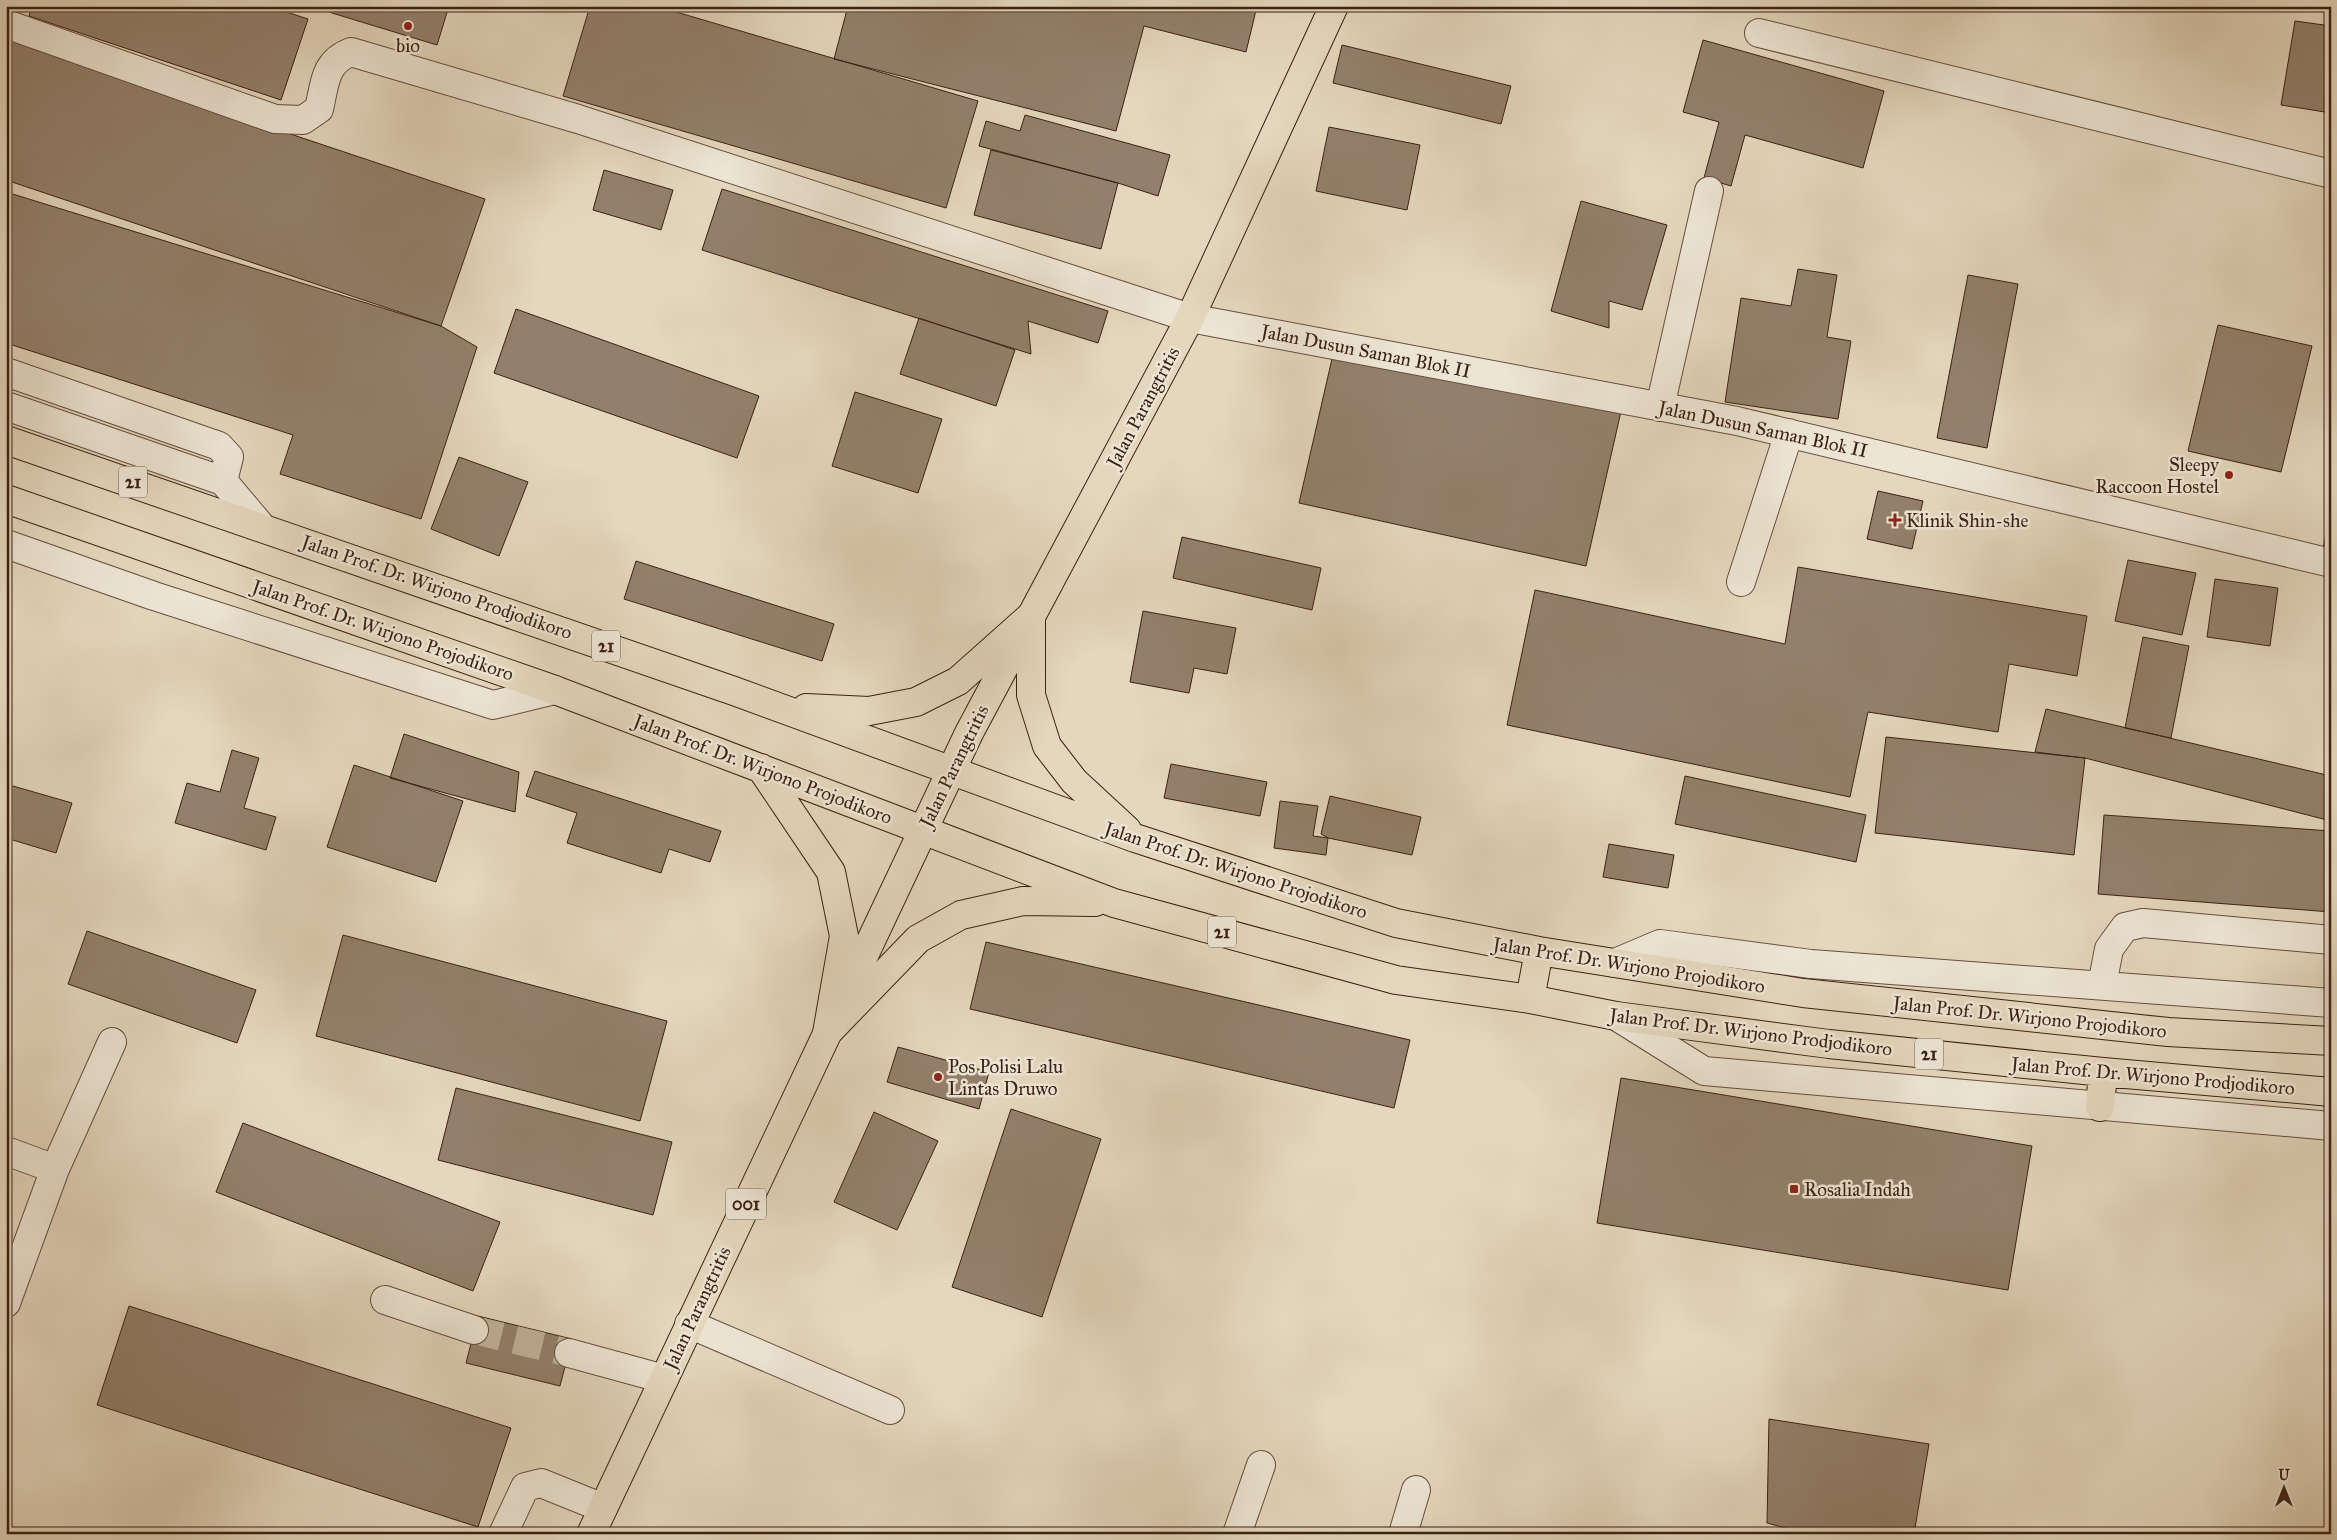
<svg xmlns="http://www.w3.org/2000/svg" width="2337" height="1540" font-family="'IM FELL Great Primer',serif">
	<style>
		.building { fill: #93806c; stroke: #3b2114 }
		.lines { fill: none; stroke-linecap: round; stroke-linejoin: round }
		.minor-tunnel { stroke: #c2b39b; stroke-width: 28; stroke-dasharray: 28 14; stroke-linecap: butt }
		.minor-casing { stroke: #654e3e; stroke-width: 30 }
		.major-casing { stroke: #3b2114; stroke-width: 30 }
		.highway-casing { stroke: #3b2114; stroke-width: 30 }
		.minor { stroke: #ede5d4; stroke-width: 28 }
		.major { stroke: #e4d7bd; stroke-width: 28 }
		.highway { stroke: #e4d7bd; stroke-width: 28 }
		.poi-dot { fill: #8f2418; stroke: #ede5d4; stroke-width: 2 }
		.labels { text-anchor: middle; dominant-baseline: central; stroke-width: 5; stroke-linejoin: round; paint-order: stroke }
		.shield { fill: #ede5d4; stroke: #705c4e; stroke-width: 1 }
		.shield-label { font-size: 18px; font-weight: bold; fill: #3b2114 }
		.poi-label { font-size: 19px; fill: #3b2114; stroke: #ede5d4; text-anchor: start }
		.street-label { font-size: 19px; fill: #3b2114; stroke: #ede5d4 }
	</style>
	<rect width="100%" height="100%" fill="#e4d7bd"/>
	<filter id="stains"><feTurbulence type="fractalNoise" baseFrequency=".004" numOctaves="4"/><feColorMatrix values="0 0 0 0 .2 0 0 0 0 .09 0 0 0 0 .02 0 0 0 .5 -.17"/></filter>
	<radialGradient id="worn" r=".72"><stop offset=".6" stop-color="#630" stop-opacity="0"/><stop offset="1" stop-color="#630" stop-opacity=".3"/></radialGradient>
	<path class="building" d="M32 6H268L308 19 281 100 29 16Z
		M309 6H449L437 45Z
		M590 6H656L978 101 946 208 563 96Z
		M848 6H1257L1246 52 1144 26 1116 131 834 59Z
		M2295 21 2331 26V113L2281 105Z
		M6 39 485 199 441 326 6 180Z
		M1703 40 1884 91 1863 168 1745 135 1731 186 1704 178 1719 122 1683 112Z
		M1342 45 1511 86 1501 124 1333 83Z
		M1025 115 1170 155 1158 196 1118 183 979 146 986 121 1020 131Z
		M1329 127 1420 145 1407 210 1316 191Z
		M991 150 1118 183 1101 249 974 215Z
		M604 170 673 190 661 230 593 210Z
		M722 189 1108 311 1098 343 1028 321 1031 354 702 250Z
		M6 192 441 326 477 347 421 519 280 474 293 435 6 343Z
		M1581 201 1667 225 1642 310 1609 301V328L1551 311Z
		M1798 269 1837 275 1827 337 1851 341 1838 419 1725 402 1741 298 1791 306Z
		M1968 275 2018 284 1987 448 1937 438Z
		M516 309 759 396 737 458 494 373Z
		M919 318 1015 350 996 406 900 374Z
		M2218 325 2312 346 2281 472 2188 451Z
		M1334 350 1622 407 1586 566 1299 503Z
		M855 392 942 419 918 493 832 466Z
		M459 457 528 482 499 556 431 529Z
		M1878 491 1923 501 1912 549 1867 539Z
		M2331 511V555L2322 553Z
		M1182 537 1321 568 1312 610 1173 578Z
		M2128 560 2196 573 2182 635 2115 621Z
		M636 561 834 624 822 661 624 599Z
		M1798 567 2087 616 2077 676 2009 664 1998 732 1868 712 1850 797 1507 725 1535 590 1785 644Z
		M2215 579 2278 588 2270 646 2207 637Z
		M1143 611 1236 628 1227 674 1194 668 1189 693 1130 682Z
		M2143 637 2189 646 2171 738 2125 728Z
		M2046 709 2331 776V821L2085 758 2035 752Z
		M404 734 519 772 515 812 390 778Z
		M1886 737 2085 758 2074 855 1875 833Z
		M232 750 259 758 244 808 276 817 266 850 175 823 187 783 220 792Z
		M1171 764 1267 782 1260 816 1164 798Z
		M354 765 463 801 436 882 327 847Z
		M535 771 721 831 710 862 669 849 661 873 567 843 577 813 526 796Z
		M1685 776 1866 815 1856 862 1675 824Z
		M6 784 72 803 56 853 6 838Z
		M1330 796 1421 817 1412 855 1328 838 1321 834Z
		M1280 801 1318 806 1313 836 1328 838 1326 855 1274 848Z
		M2104 815 2331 831V912L2098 894Z
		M1609 844 1674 855 1668 888 1603 877Z
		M87 931 256 990 237 1043 68 984Z
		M343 935 667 1021 640 1121 316 1036Z
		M986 942 1410 1040 1394 1108 970 1009Z
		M898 1047 989 1072 979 1109 887 1082Z
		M1621 1078 2032 1146 2008 1290 1597 1223Z
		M456 1088 672 1142 653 1215 438 1160Z
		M1011 1109 1101 1139 1042 1317 952 1287Z
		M874 1112 938 1141 897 1230 834 1202Z
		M243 1123 500 1222 473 1291 216 1192Z
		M129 1306 511 1428 478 1527 97 1405Z
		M478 1316 572 1339 560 1386 466 1363Z
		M1769 1419 1929 1444 1914 1534H1808L1767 1523Z"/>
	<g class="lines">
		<path class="minor-tunnel" d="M474 1330 569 1353"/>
		<g class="minor-casing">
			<path id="minor" d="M6 24 275 119 303 120 319 109C325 84 324 62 351 52L578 119 1190 318 1737 421 2331 563
				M1759 33 2331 174
				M6 372 219 446 229 457 223 481
				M6 406 223 481 260 525
				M1660 407 1709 191
				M6 544 154 596 493 705 555 690
				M1741 582 1789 433
				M1615 963 1660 944 1811 964 2331 1003
				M2102 985 2109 949 2125 927 2143 923 2331 940
				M1616 1016 1704 1071 2331 1126
				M6 1151 55 1169
				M385 1300 474 1330
				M6 1303 55 1169 112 1042
				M689 1324 890 1410
				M569 1353 664 1379
				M503 1534 525 1487 541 1483 603 1508
				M1237 1534 1261 1465
				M1403 1534 1416 1490"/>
		</g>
		<g class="major-casing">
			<path id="major" d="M591 1534 969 733 1190 318 1334 6"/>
		</g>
		<g class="highway-casing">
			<path id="highway" d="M6 440 734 691 1135 838 1396 923 1539 951 1803 993 2168 1032 2331 1041
				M6 499 555 690 1114 903 1396 980 1530 999 1616 1016 1829 1044 2103 1072 2331 1092
				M1031 616V695L1047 746 1074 781 1127 830
				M806 708 869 711 916 702 958 681 1031 616
				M761 768 831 872 844 936 827 1033
				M1530 999 1539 951
				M827 1033 918 939 961 915 1023 901 1095 902
				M2100 1107 2103 1072"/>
		</g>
		<use href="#minor" class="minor"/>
		<use href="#major" class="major"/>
		<use href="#highway" class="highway"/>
	</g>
	<g class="poi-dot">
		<circle cx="408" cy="26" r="5"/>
		<circle cx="2229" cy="475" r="5"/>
		<path d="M1892.5 512.5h5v5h5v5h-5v5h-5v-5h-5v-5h5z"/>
		<circle cx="938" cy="1077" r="5"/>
		<rect x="1789" y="1184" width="10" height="10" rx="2.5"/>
	</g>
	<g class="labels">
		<g class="shield">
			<rect x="119" y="466.5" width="28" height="31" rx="4"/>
			<rect x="592" y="630.5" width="28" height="31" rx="4"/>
			<rect x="1208" y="916.5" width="28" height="31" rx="4"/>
			<rect x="1915" y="1038.5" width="28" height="31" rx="4"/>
			<rect x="726" y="1188.5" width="40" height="31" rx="4"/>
		</g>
		<g class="shield-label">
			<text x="133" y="482">21</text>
			<text x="606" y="646">21</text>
			<text x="1222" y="932">21</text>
			<text x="1929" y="1054">21</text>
			<text x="746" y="1204">001</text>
		</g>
		<g class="poi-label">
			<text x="408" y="45" text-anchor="middle">bio</text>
			<text x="2219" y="464" text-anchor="end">Sleepy<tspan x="2219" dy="22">Raccoon Hostel</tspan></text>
			<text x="1906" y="520">Klinik Shin-she</text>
			<text x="948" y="1066">Pos Polisi Lalu<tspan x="948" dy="22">Lintas Druwo</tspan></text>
			<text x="1804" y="1189">Rosalia Indah</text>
		</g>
		<g class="street-label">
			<text transform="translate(1366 351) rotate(11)">Jalan Dusun Saman Blok II</text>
			<text transform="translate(1143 407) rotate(-62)">Jalan Parangtritis</text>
			<text transform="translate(1763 429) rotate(12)">Jalan Dusun Saman Blok II</text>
			<text transform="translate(437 587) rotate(19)">Jalan Prof. Dr. Wirjono Prodjodikoro</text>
			<text transform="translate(383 630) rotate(19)">Jalan Prof. Dr. Wirjono Projodikoro</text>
			<text transform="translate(954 766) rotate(-64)">Jalan Parangtritis</text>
			<text transform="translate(763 769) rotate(21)">Jalan Prof. Dr. Wirjono Projodikoro</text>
			<text transform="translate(1236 870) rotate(18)">Jalan Prof. Dr. Wirjono Projodikoro</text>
			<text transform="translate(1629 965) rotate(9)">Jalan Prof. Dr. Wirjono Projodikoro</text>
			<text transform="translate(2030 1017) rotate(6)">Jalan Prof. Dr. Wirjono Projodikoro</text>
			<text transform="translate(1751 1032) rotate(7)">Jalan Prof. Dr. Wirjono Prodjodikoro</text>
			<text transform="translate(2153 1076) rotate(5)">Jalan Prof. Dr. Wirjono Prodjodikoro</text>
			<text transform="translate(697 1308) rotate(-65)">Jalan Parangtritis</text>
		</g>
	</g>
	<rect width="2337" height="1540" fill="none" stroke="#e4d7bd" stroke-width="25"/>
	<rect x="8" y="8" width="2322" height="1525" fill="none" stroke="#3b2114" stroke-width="2.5"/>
	<rect x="12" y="12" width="2312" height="1515" fill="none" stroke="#3b2114"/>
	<g transform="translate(2284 1488)" stroke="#ede5d4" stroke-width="4" paint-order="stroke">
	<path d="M0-4L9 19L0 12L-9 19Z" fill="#3b2114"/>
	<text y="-8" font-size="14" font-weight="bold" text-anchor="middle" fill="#3b2114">U</text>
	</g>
	<rect width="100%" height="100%" filter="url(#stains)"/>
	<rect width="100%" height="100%" fill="url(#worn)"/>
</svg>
